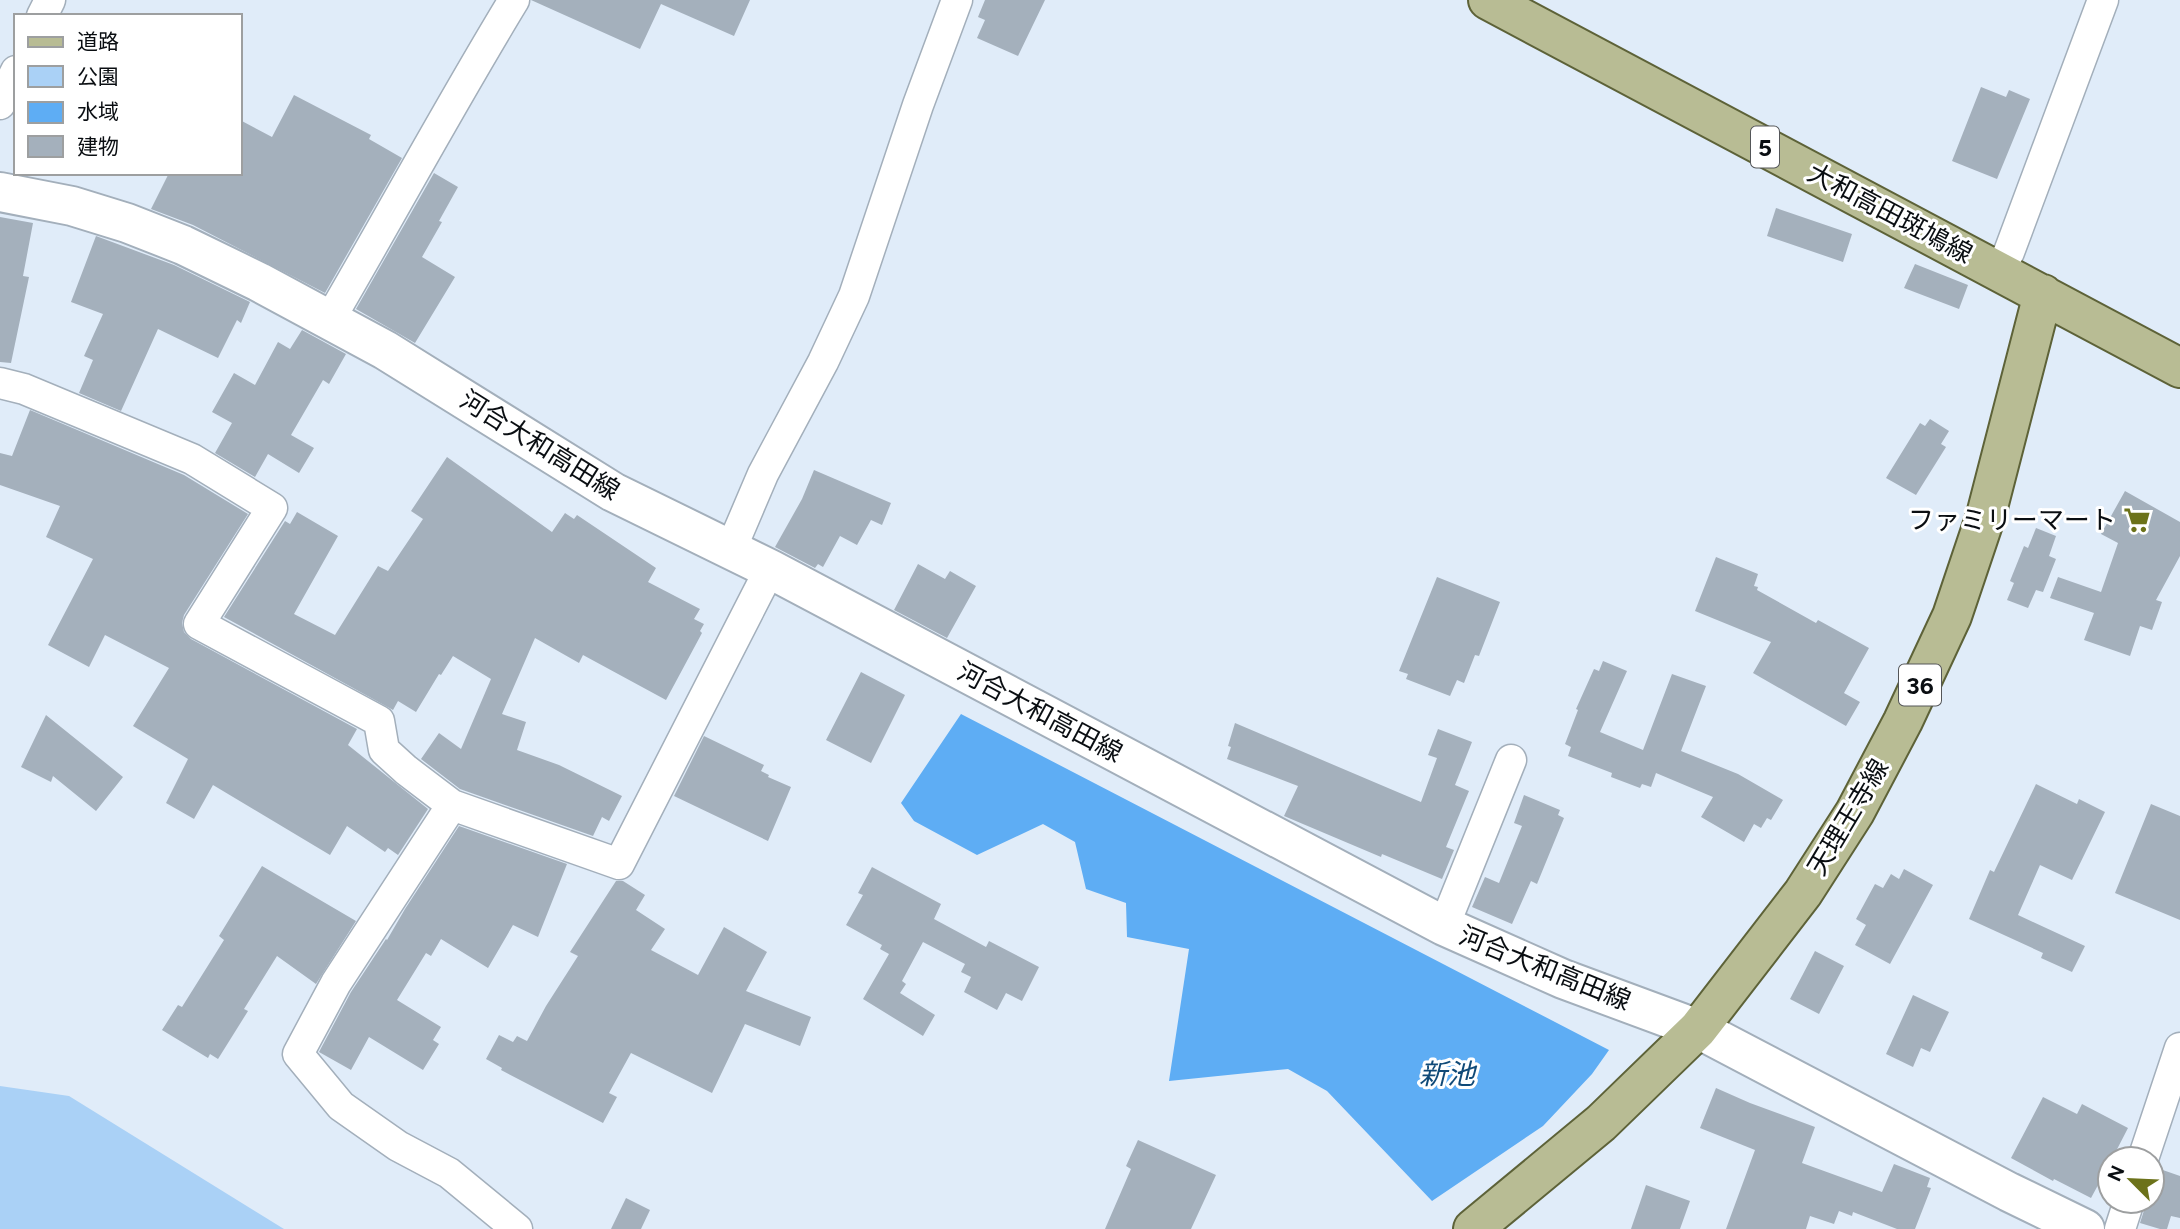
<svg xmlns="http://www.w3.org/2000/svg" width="2180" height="1229" font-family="Figtree,'Noto Sans JP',sans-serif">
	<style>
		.green { fill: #aad1f6 }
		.water { fill: #5eadf4 }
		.building { fill: #a4b0bc }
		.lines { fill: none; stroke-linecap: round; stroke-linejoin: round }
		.minor-casing { stroke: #a3afbb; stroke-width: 33 }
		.secondary-casing { stroke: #a3afbb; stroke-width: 42 }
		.primary-casing { stroke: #5d6238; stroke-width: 42 }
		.minor { stroke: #fff; stroke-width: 30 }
		.secondary { stroke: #fff; stroke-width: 38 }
		.primary { stroke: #b8bc94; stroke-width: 38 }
		.labels { text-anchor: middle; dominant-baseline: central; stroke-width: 6; stroke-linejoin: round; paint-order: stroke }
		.shield { fill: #fff; stroke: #545659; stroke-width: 2 }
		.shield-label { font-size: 24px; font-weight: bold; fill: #0a0e12 }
		.street-label { font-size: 26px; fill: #0a0e12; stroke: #fff }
		.poi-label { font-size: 26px; fill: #0a0e12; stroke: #fff; text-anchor: end }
		.water-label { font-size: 28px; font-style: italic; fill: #104a78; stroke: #fff }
	</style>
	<rect width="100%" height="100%" fill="#e0ecf9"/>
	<path class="green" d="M0 1086 69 1096 284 1229H0Z"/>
	<path class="water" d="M961 714 1609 1050 1592 1074 1543 1126 1432 1201 1327 1091 1288 1069 1169 1081 1189 949 1127 937 1126 903 1086 889 1075 842 1043 824 977 855 914 821 901 803Z"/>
	<path class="building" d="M531 0H750L734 36 661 4 640 49Z
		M985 0H1045L1018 56 977 38 985 20 978 17Z
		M1981 87 2006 97 2009 90 2030 99 1997 179 1952 161Z
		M294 95 371 135 369 139 402 158 325 293 193 225 151 209 169 173H240V120L272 137Z
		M434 173 458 187 439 221 442 222 422 257 455 277 415 343 356 309Z
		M1776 208 1852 234 1843 262 1767 236Z
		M0 217 33 223 23 276 29 277 11 363 0 362Z
		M96 236 174 265 250 302 241 323 237 320 218 358 158 329 121 411 79 393 93 360 84 356 103 314 71 302Z
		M1915 264 1968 285 1959 309 1904 288Z
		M302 330 346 354 329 384 323 380 291 435 314 448 299 473 268 454 255 477 215 453 232 423 212 412 234 373 255 385 278 342 290 349Z
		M30 410 184 475 248 514 184 615 182 623 184 632 191 639 357 729 348 745 428 809 398 855 388 848 385 852 347 826 330 855 213 785 194 819 166 803 188 759 133 726 169 668 105 635 89 667 48 645 93 559 46 537 60 506 0 485V453L12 456Z
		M1930 419 1949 431 1941 444 1946 447 1916 495 1886 478 1920 423 1925 426Z
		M447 457 552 532 565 513 574 519 577 515 656 568 648 582 700 609 694 619 704 624 700 631 702 633 666 700 583 655 579 663 535 638 502 714 526 722 517 750 559 765 622 796 609 821 602 817 593 836 460 789 421 759 439 733 461 749 491 679 453 656 441 675 439 674 416 712 398 701 393 710 224 617 285 521 290 524 297 512 338 536 294 614 335 635 378 566 388 571 423 519 411 511Z
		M814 470 891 503 882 525 871 520 857 545 840 536 823 567 818 564 815 568 775 547 802 499Z
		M2125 491 2180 522V556L2156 600 2162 602 2152 630 2140 626 2130 656 2084 640 2094 613 2050 598 2058 577 2101 592 2118 543 2101 534Z
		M2036 528 2056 536 2049 556 2056 559 2043 592 2036 590 2028 608 2007 600 2014 583 2010 581 2024 546 2028 548Z
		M1716 557 1758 574 1754 586 1758 587 1757 590 1816 623 1818 620 1869 648 1844 693 1860 702 1846 726 1753 673 1771 642 1695 611Z
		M918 564 945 579 950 571 976 586 947 638 894 610Z
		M1437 577 1500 602 1479 656 1475 655 1464 683 1457 680 1450 696 1406 679 1408 674 1399 671Z
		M1603 661 1627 671 1600 732 1643 750 1672 674 1706 686 1681 751 1738 774 1783 800 1771 820 1767 818 1761 828 1754 824 1744 842 1701 817 1713 797 1656 773 1651 787 1642 784 1640 788 1611 777 1612 773 1568 756 1571 747 1565 744 1578 710 1576 709 1594 669 1599 671Z
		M861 672 905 695 871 763 826 740Z
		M46 715 123 777 96 811 53 776 51 782 21 767Z
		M1235 723 1421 802 1437 758 1428 755 1438 729 1472 742 1455 785 1469 791 1446 847 1454 850 1442 879 1382 854 1381 857 1284 816 1298 786 1227 759 1231 747 1228 746Z
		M704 736 764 765 761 771 769 775 768 777 791 787 768 841 674 796Z
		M2036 784 2077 804 2079 799 2105 812 2072 880 2040 865 2018 915 2085 946 2072 972 2041 958 2043 953 1969 919 1990 870 1994 872Z
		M1524 795 1560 810 1558 815 1564 818 1537 884 1531 881 1512 924 1472 907 1485 877 1499 883 1522 826 1514 823Z
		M2151 804 2180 816V920L2115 893Z
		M459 826 567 864 538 937 513 925 488 968 441 939 431 956 426 953 397 1000 441 1027 433 1040 439 1044 423 1070 369 1037 351 1070 319 1052 351 992 386 939 387 940 405 909Z
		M262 866 356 921 316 984 277 956 244 1009 248 1011 218 1059 210 1054 208 1058 162 1030 178 1005 182 1007 224 940 219 936Z
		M872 867 941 904 934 919 986 947 989 941 1039 967 1022 1001 1006 993 997 1010 964 992 971 977 961 972 965 964 923 942 902 981 906 984 900 993 935 1015 923 1036 863 999 889 954 880 949 882 945 846 925 863 895 858 893Z
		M1904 869 1933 885 1890 964 1855 945 1866 925 1856 919 1875 884 1883 888 1891 874 1899 879Z
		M616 881H623L645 895 636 910 665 929 651 950 698 975 724 927 767 952 746 991 811 1017 800 1046 745 1024 712 1093 631 1053 609 1093 617 1097 603 1123 501 1070 502 1068 486 1059 499 1035 513 1042 517 1036 527 1041 546 1006 578 956 570 952Z
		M1815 951 1844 966 1819 1014 1790 999Z
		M1913 995 1949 1012 1930 1052 1921 1048 1913 1067 1886 1054Z
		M1716 1088 1750 1103 1815 1127 1802 1163 1882 1192 1894 1164 1930 1178 1927 1187 1931 1188 1915 1229H1897L1853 1212 1852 1216 1839 1211 1834 1224 1810 1216 1806 1229H1726L1755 1150 1700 1128Z
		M2043 1097 2077 1114 2082 1104 2128 1128 2112 1159H2110V1163L2091 1198 2054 1179 2053 1181 2011 1158Z
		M1138 1140 1216 1175 1191 1229H1105L1131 1169 1126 1166Z
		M2157 1168 2180 1176V1218L2171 1216 2167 1229H2160L2140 1223 2147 1201H2152V1184Z
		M1646 1185 1690 1201 1680 1229H1631Z
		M626 1198 650 1210 641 1229H611Z"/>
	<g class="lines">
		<g class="minor-casing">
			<path id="minor" d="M42 16 50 0
				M0 104 16 71
				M1999 271 2009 252 2103 0
				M330 319C392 213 450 105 514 0
				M0 383 24 389 192 459 272 508 199 624 379 721 384 750 406 770 452 805 619 864 770 569
				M731 549 763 474 823 362 854 296 918 105 957 0
				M452 805 336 983 298 1054 341 1106 398 1146 449 1173 517 1229
				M1444 926 1511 760
				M2143 1159 2180 1048
				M2120 1229 2129 1201"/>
		</g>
		<g class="secondary-casing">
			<path id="secondary" d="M0 192 72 206 127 223 183 245 259 282 385 350 613 492 770 569 1444 926 1563 979 1698 1029 2009 1192 2085 1229"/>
		</g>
		<g class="primary-casing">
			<path id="primary" d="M1488 0 2180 368
				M1473 1229 1601 1123 1698 1029 1803 893 1855 812 1903 721 1952 616 1986 515 2043 294"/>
		</g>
		<use href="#minor" class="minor"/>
		<use href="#secondary" class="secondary"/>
		<use href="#primary" class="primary"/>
	</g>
	<defs>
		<g id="supermarket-bare" transform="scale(2.1)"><path d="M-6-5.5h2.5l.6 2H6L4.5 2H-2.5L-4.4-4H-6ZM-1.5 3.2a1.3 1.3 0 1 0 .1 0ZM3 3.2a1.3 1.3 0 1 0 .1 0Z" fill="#6c721a" stroke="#fff" stroke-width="2.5" paint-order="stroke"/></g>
	</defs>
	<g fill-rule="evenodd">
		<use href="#supermarket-bare" x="2137" y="520"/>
	</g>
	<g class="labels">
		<g class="shield">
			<rect x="1751" y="126.5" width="28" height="41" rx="5"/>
			<rect x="1899" y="664.5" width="42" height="41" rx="5"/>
		</g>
		<g class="shield-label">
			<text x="1765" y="147">5</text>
			<text x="1920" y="685">36</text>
		</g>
		<g class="street-label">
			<text transform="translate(1890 213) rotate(28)">大和高田斑鳩線</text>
			<text transform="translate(540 445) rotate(32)">河合大和高田線</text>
			<text transform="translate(1040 712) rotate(28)">河合大和高田線</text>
			<text transform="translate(1848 817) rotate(-59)">天理王寺線</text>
			<text transform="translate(1545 968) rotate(22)">河合大和高田線</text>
		</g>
		<g class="poi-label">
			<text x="2116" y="520">ファミリーマート</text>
		</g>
		<g class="water-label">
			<text x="1447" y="1074">新池</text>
		</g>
	</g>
	<rect x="14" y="14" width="228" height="161" fill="#ffffff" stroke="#9d9fa0" stroke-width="2"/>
	<rect x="28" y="37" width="35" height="10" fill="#b8bc94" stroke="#9d9fa0" stroke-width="2"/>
	<text x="77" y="49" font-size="21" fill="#0a0e12">道路</text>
	<rect x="28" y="66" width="35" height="21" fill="#aad1f6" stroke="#9d9fa0" stroke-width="2"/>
	<text x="77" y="84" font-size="21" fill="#0a0e12">公園</text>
	<rect x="28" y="102" width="35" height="21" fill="#5eadf4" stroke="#9d9fa0" stroke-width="2"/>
	<text x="77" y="119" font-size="21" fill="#0a0e12">水域</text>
	<rect x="28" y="136" width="35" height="21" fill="#a4b0bc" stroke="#9d9fa0" stroke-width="2"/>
	<text x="77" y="154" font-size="21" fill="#0a0e12">建物</text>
	<g transform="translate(2131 1180) rotate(294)"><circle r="33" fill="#ffffff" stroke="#9d9fa0" stroke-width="2"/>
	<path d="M0-5L12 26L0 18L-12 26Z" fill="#6c721a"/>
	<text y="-10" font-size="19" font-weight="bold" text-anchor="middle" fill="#0a0e12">N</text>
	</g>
</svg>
